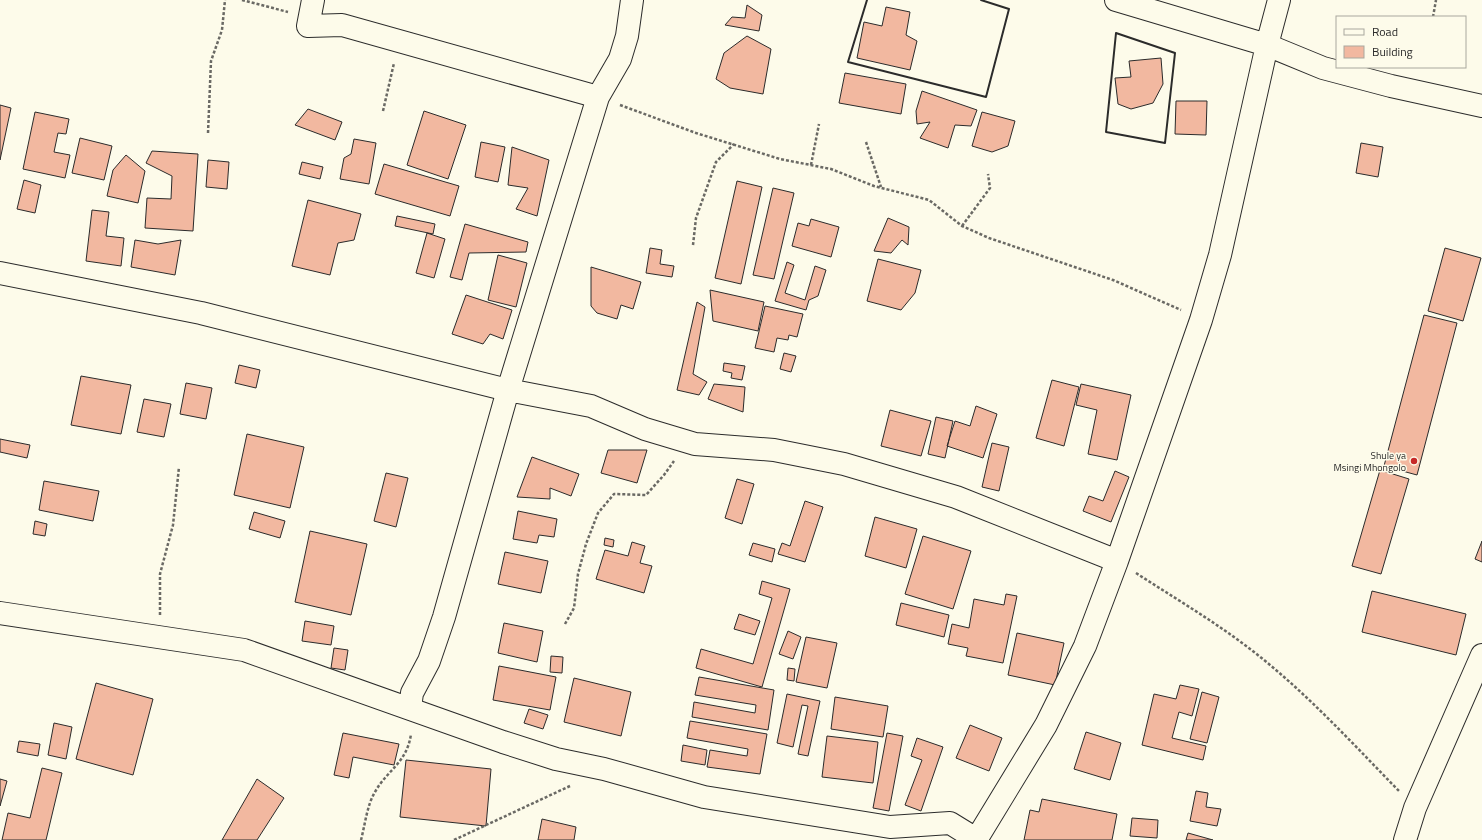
<svg xmlns="http://www.w3.org/2000/svg" width="1482" height="840" font-family="'Titillium Web',sans-serif">
	<style>
		.building { fill: #f2b8a0; stroke: #2b2b2b }
		.lines { fill: none; stroke-linecap: round; stroke-linejoin: round }
		.minor-casing { stroke: #2b2b2b; stroke-width: 24 }
		.path { stroke: #6a6964; stroke-width: 2.5; stroke-dasharray: 3 2; stroke-linecap: butt }
		.minor { stroke: #fdfbea; stroke-width: 22 }
		.wall { stroke: #2b2b2b; stroke-width: 2 }
		.poi-dot { fill: #c62828; stroke: #fdfbea; stroke-width: 1.5 }
		.labels { text-anchor: middle; dominant-baseline: central; stroke-width: 3; stroke-linejoin: round; paint-order: stroke }
		.poi-label { font-size: 10px; fill: #2b2b2b; stroke: #fdfbea; text-anchor: end }
	</style>
	<rect width="100%" height="100%" fill="#fdfbea"/>
	<path class="building" d="M747 5 762 15 759 31 725 25 732 17 745 18Z
		M886 7 910 12 906 35 917 41 910 70 857 58 864 22 882 26Z
		M747 36 771 49 763 94 730 88 716 79 724 53Z
		M1161 58 1163 84 1153 103 1131 109 1118 104 1115 78 1131 77 1129 61Z
		M845 73 906 84 901 114 839 103Z
		M922 91 977 110 971 126 955 125 948 148 920 138 930 122 917 124 916 111Z
		M1176 101H1207L1206 135 1175 134Z
		M0 105 11 108 0 160Z
		M308 109 342 122 335 140 295 125Z
		M424 111 466 125 448 179 407 165Z
		M35 112 69 119 66 134 58 133 54 152 70 155 65 178 23 169Z
		M982 112 1015 121 1008 146 992 152 972 146Z
		M80 138 112 146 104 180 72 173Z
		M354 139 376 143 369 184 340 179 344 158 351 154Z
		M481 142 505 147 498 182 475 177Z
		M1361 143 1383 147 1378 177 1356 173Z
		M512 147 549 160 537 216 516 209 528 188 508 185Z
		M152 151 198 154 193 231 145 228 147 198 171 199 172 176 146 163Z
		M126 155 145 171 138 203 107 196 113 170Z
		M208 160 229 162 227 189 206 187Z
		M302 162 323 167 320 179 299 174Z
		M384 164 459 186 450 216 375 194Z
		M24 180 41 185 35 213 17 209Z
		M737 181 762 187 741 284 715 278Z
		M773 188 794 193 774 279 753 275Z
		M308 200 361 214 354 240 338 243 330 275 292 266Z
		M92 210 109 212 106 236 124 238 121 266 86 261Z
		M397 216 435 224 433 234 395 226Z
		M888 218 909 227 908 245 902 240 891 253 874 251Z
		M811 219 839 227 831 257 792 246 798 223 809 226Z
		M465 224 528 242 526 252 469 253 462 280 450 277Z
		M427 233 445 239 434 278 416 273Z
		M135 240 158 244 181 240 175 275 131 267Z
		M650 248 662 250 660 264 674 266 672 277 646 273Z
		M1445 248 1481 258 1463 321 1428 311Z
		M498 255 527 263 516 307 488 300Z
		M878 259 921 270 915 293 901 310 867 301Z
		M787 262 794 265 785 293 805 300 815 266 826 270 818 296 809 300 806 310 775 301Z
		M591 267 641 282 633 309 621 305 617 319 597 313 591 306Z
		M710 290 764 302 758 331 713 321Z
		M466 295 512 310 503 339 490 334 483 344 452 334Z
		M697 302 705 307 693 374 707 382 699 395 677 390Z
		M765 306 803 314 797 337 789 335 788 340 777 338 774 352 755 348Z
		M1424 315 1457 323 1417 475 1384 466Z
		M784 353 796 356 791 372 780 369Z
		M724 363 745 366 742 380 731 378 732 373 723 371Z
		M239 365 260 370 256 388 235 383Z
		M81 376 131 385 121 434 71 425Z
		M1052 380 1079 387 1064 446 1036 438Z
		M186 383 212 388 206 419 180 414Z
		M714 384 745 387 743 412 708 399Z
		M1081 384 1131 395 1117 460 1088 454 1097 410 1076 405Z
		M144 399 171 404 164 437 137 432Z
		M976 406 997 414 983 458 947 446 955 421 970 426Z
		M890 410 931 421 921 456 881 446Z
		M936 417 953 421 945 458 928 454Z
		M247 434 304 447 290 508 234 495Z
		M0 439 30 445 27 458 0 452Z
		M992 443 1009 447 999 491 982 487Z
		M608 450H647L637 483 601 473Z
		M532 457 579 474 571 496 550 488V499L517 497Z
		M1380 470 1409 479 1381 574 1352 566Z
		M1115 471 1129 477 1111 522 1083 511 1089 496 1103 501Z
		M386 473 408 478 396 527 374 521Z
		M737 479 754 484 742 524 725 518Z
		M44 481 99 491 93 521 39 510Z
		M805 501 823 507 805 562 778 554 782 543 790 546Z
		M518 511 557 519 554 537 539 535 537 543 513 539Z
		M254 512 285 521 280 538 249 529Z
		M875 517 917 529 906 568 865 556Z
		M35 521 47 524 45 536 33 534Z
		M310 531 367 544 351 615 295 602Z
		M923 536 971 551 953 609 905 594Z
		M605 538 614 540 613 547 604 545Z
		M1482 541V562L1475 559Z
		M632 542 645 546 640 563 652 566 644 593 596 579 605 550 628 556Z
		M753 543 775 549 772 562 749 555Z
		M505 552 548 561 541 593 498 584Z
		M762 581 790 589 762 687 696 668 701 649 753 664 772 598 759 594Z
		M1372 591 1466 614 1456 655 1362 632Z
		M1006 594 1017 596 1003 663 966 656 968 648 948 644 952 624 969 628 974 599 1004 605Z
		M901 603 949 615 944 637 896 625Z
		M739 614 760 621 755 635 734 629Z
		M305 621 334 626 331 645 302 641Z
		M504 623 543 631 537 662 498 653Z
		M788 631 801 637 793 659 779 654Z
		M1017 633 1064 643 1055 685 1008 675Z
		M806 637 837 643 827 688 796 682Z
		M334 648 348 650 345 670 331 668Z
		M551 656 563 657 562 673 550 672Z
		M499 666 556 677 550 710 493 700Z
		M788 668 795 669 794 681 787 680Z
		M699 677 774 690 768 730 692 717 694 702 755 713 756 705 695 695Z
		M574 678 631 692 621 736 564 722Z
		M96 683 153 699 133 775 76 759Z
		M1180 685 1199 689 1192 716 1179 712 1172 738 1206 746 1203 760 1142 745 1154 694 1176 699Z
		M1202 692 1219 697 1207 743 1190 739Z
		M787 694 820 701 808 756 798 754 808 706 802 705 793 747 777 743Z
		M835 697 888 706 883 737 831 729Z
		M529 709 548 715 543 729 524 723Z
		M690 721 767 734 760 774 707 767 710 750 747 756 748 749 687 738Z
		M54 723 72 727 66 759 48 755Z
		M970 725 1002 738 989 771 956 758Z
		M1086 732 1121 743 1110 780 1074 769Z
		M343 733 399 744 394 765 353 757 349 778 334 775Z
		M887 733 903 736 889 811 873 808Z
		M827 736 878 742 873 783 822 777Z
		M917 738 943 747 921 811 905 805 922 760 911 756Z
		M19 741 40 744 38 756 17 752Z
		M683 745 707 750 705 765 681 761Z
		M406 760 491 769 486 826 400 817Z
		M42 768 62 773 46 840H2L8 813 30 818Z
		M0 779 7 781 0 806Z
		M257 779 284 798 257 840H222Z
		M1196 791 1208 793 1206 807 1221 809 1217 826 1190 821Z
		M1042 799 1117 814 1112 840H1024L1030 810 1039 812Z
		M1132 818 1158 820 1157 838 1130 836Z
		M542 819 576 827 574 840H538Z
		M1188 833 1213 840H1186Z"/>
	<g class="lines">
		<g class="minor-casing">
			<path id="minor" d="M313 0 308 26 342 25 598 97
				M1116 0 1267 45 1323 68 1391 86 1482 106
				M0 273 201 313 508 390 591 406 645 429 695 444 774 450 844 464 956 497 1117 561
				M0 613 244 650 503 742 556 759 604 769 704 797 890 827 950 823 976 839
				M410 708 412 693 429 661 444 617 508 390 598 97 620 59 627 36 632 0
				M976 840 1046 725 1085 646 1117 561 1201 320 1220 255 1267 45 1279 0
				M1405 840 1415 808 1482 655"/>
		</g>
		<path class="path" d="M242 0 288 12
			M1433 17 1436 0
			M620 105 696 133 780 159 831 169 874 186 929 200 962 226 989 238 1113 280 1181 310
			M383 111 394 63
			M208 133 211 61 222 30 225 0
			M866 142 881 187
			M811 165 819 124
			M962 226 990 188 988 174
			M693 245 696 218 716 162 734 144
			M1136 573C1179 601 1224 627 1264 660 1313 700 1355 746 1399 791
			M160 615V574L173 525 179 467
			M565 624 574 608 578 574 586 544 598 513 614 494 646 495 664 475 674 461
			M361 840C365 825 367 805 375 792 387 770 407 763 411 734
			M454 840 570 786"/>
		<use href="#minor" class="minor"/>
		<path class="wall" d="M867 0 848 62 986 97 1009 9 981 0
			M1116 33 1175 53 1165 143 1106 132Z"/>
	</g>
	<circle class="poi-dot" cx="1414" cy="461" r="4"/>
	<g class="labels">
		<g class="poi-label">
			<text x="1406" y="455">Shule ya<tspan x="1406" dy="12">Msingi Mhongolo</tspan></text>
		</g>
	</g>
	<rect x="1336" y="16" width="130" height="52" fill="#fdfbea" stroke="#a9a89e"/>
	<rect x="1344" y="29" width="20" height="6" fill="#fdfbea" stroke="#a9a89e"/>
	<text x="1372" y="36" font-size="12" fill="#2b2b2b">Road</text>
	<rect x="1344" y="46" width="20" height="12" fill="#f2b8a0" stroke="#a9a89e"/>
	<text x="1372" y="56" font-size="12" fill="#2b2b2b">Building</text>
</svg>
